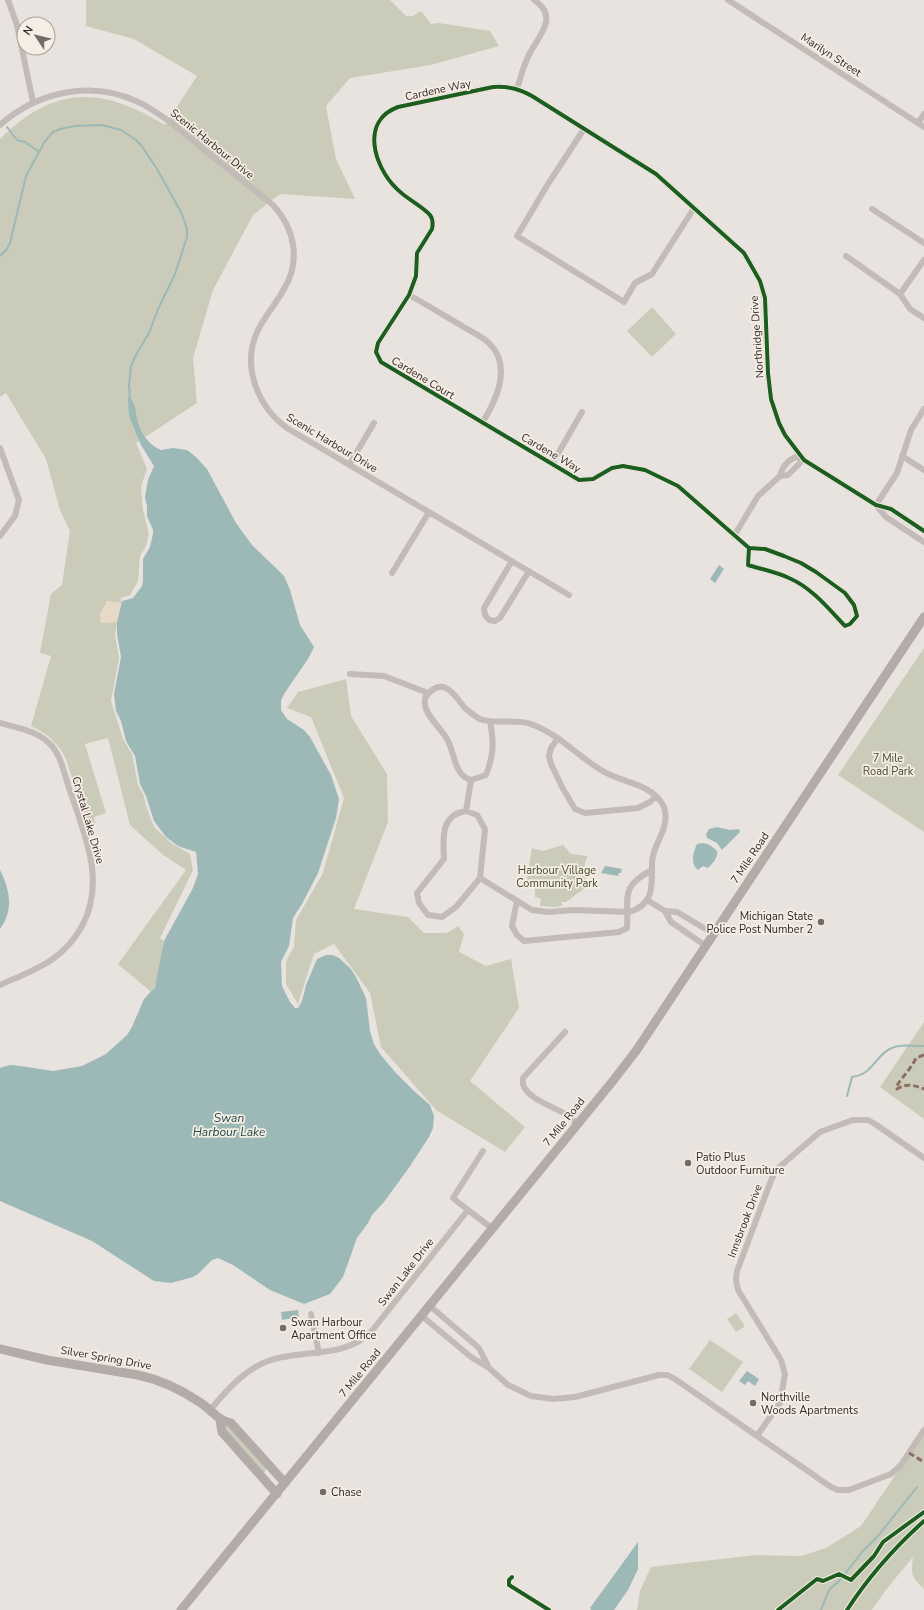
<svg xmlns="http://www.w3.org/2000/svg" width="924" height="1610" font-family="'Nunito Sans',sans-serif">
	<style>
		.green { fill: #caccb9 }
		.sand { fill: #e6d9c6 }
		.water { fill: #9cb9b7 }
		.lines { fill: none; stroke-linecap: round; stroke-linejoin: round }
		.stream { stroke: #9cb9b7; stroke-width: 2 }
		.street { stroke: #c2bbb7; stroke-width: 6 }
		.secondary { stroke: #b2aba8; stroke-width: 9 }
		.quiet { stroke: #8d6e63; stroke-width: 3; stroke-dasharray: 6 3; stroke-linecap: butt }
		.cycleway-casing { stroke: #f6ede4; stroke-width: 6 }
		.cycleway { stroke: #1b5e20; stroke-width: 4 }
		.poi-dot { fill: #716a66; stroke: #f6ede4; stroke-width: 1.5 }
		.labels { text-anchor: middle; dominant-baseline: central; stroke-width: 3.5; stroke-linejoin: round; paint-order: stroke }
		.street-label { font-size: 11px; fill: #312926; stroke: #f6ede4 }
		.park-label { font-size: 11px; fill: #434c2d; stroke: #f6ede4 }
		.poi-label { font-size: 11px; fill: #312926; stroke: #f6ede4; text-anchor: start }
		.water-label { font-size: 12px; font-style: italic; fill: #214d4d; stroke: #f6ede4 }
	</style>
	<rect width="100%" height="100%" fill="#e8e3de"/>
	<path class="green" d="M86 0H390L406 16H413L421 11 431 24 439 23 490 31 499 46 431 65 350 78 326 106 336 159 355 199 280 194 253 215 213 290 193 358 197 403 136 443 147 469 141 486 143 510 149 534 146 546 140 556 138 581 130 595 121 598V603L107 601 100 615 102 623 117 622 115 635 119 658 111 701 123 739 132 754 138 785 144 796 146 806 154 827 171 843 190 854 193 870 160 938 164 941C160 958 161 978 151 992L118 964 186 870 162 854 130 825 108 738 85 744 106 813 94 817 96 825 89 826 86 822 66 759C58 743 48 734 31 726L51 656 40 653 51 594 62 585 70 531 60 510 46 459 6 393 0 397V139C54 85 102 86 165 125L197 76 134 39 86 26Z
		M652 307 676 334 652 357 627 331Z
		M924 648V832L838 775Z
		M346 679 351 716 387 774 388 822 354 909 408 917 424 933H447L458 926 464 934 459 952 486 966 511 959 519 1008 470 1081 525 1127 505 1152 436 1110 381 1047 370 993 334 944 314 954 298 1004 286 984V961L294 947 296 920 323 873 344 798 311 717 287 708 298 692Z
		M563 845 571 854 588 856C581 867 587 877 585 888L566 902H561L562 906 555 907 540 906 541 899 535 897V891L527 879 532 848 543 851Z
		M924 1022V1119L880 1087Z
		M736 1313 745 1326 736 1332 727 1319Z
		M710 1340 743 1362 722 1392 689 1369Z
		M228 1425 266 1468 265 1472 263 1473 225 1430 226 1426Z
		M924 1432V1589C911 1577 911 1575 913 1557L885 1591 872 1610H637L640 1591 651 1567 756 1555 801 1556 826 1548 861 1526Z"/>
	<path class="sand" d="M107 601 121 603 117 622 102 623 100 621V616Z"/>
	<path class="water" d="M129 397C136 404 135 409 137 418 139 431 148 445 161 450L173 448 187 450 196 457 207 469 236 523 252 545 278 570 284 576 290 590 300 625 314 647 308 659 284 694 281 701V710L287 719 304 730 310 737 331 775 339 799 336 818 318 873 302 904 293 918 289 946 281 962 282 986 290 1002 295 1008H298L302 1001 306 985 317 959 326 955H333L339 958 351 969 357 979 366 998 370 1031 374 1044 380 1054 395 1072 415 1092 430 1105 434 1116 433 1128 429 1137 408 1169 384 1202 372 1215 368 1223 357 1238 343 1277 330 1294 304 1304 270 1290 233 1265 218 1258 212 1260 198 1274 193 1277 171 1283 154 1281 92 1241 0 1201V1068L10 1065 20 1066 53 1071 82 1066 106 1054 127 1035 132 1027 144 999 155 987 164 941 193 888 198 874 196 852 178 846 166 837 154 821 146 796 140 784 135 756 126 741 121 721 116 711 114 694 121 657 117 634V622L122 601 133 598 142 586 143 581V559L150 547 153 534V530L147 516V506L145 497 148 480 154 466 141 445 129 416 128 398Z
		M719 565 724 569 715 583 710 579Z
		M717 827 730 830 739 829 740 832 722 850 717 843 707 838 706 834 709 829Z
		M703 843 710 845 717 851C718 858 713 863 708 868L703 866 698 870C690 864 693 852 697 844Z
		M605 866 622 869 621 873H619L618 876 601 873Z
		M0 870C10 890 14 910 0 929Z
		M298 1310 299 1317 282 1320 281 1312Z
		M747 1371 759 1379 755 1386 748 1381 745 1385 739 1381Z
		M638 1542V1569L628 1590 614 1610H591L590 1608Z"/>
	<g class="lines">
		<path class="stream" d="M7 127 17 140 25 142 39 152
			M0 256 7 249 10 243 26 176 45 141 53 132 60 129 75 126 102 125 121 130 136 140 141 145 157 169 181 212 187 229V237L175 274 158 309 149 333 138 351 131 366 129 385 130 398
			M847 1096 852 1077C858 1076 865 1074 869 1069 877 1062 881 1052 892 1048 902 1043 914 1047 924 1046
			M862 1552 878 1536 917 1487
			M821 1610 829 1590 841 1579 862 1552"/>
		<path class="street" d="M8 0 17 25 33 102
			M728 0 924 127
			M517 89C520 79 523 68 527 59 535 39 562 18 534 0
			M918 123 924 114
			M0 125C37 92 90 80 136 101 148 106 159 114 170 122L273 205C295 229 301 261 284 289 276 304 265 316 258 330 241 365 257 406 287 428L569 595
			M584 129 548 184 517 236 624 302 635 283 652 274 694 208
			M872 209 924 243
			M846 256 900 294 910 309 924 318
			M900 294 924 260
			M409 295C427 305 445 316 462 326 472 332 483 337 490 344 512 367 496 401 482 423
			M0 448 19 500 15 516 0 536
			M902 456 924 470
			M552 464 582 412
			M349 465 374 423
			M876 505 897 473 911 430 924 409
			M876 505 886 517 924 542
			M734 536 758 496 780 476 788 475 800 463 801 456C790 457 782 466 780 476
			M749 548 748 565C761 569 776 572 789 578 812 588 828 608 845 626L850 624 857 616 854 605 845 593 816 572 801 563 784 556 765 549 749 548 678 486 645 470 623 466 612 468 593 479 579 480 381 362 376 352 378 343 409 295 416 276 417 253 432 229C433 224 433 219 430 215 422 206 405 198 396 188 374 166 360 121 398 107L493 87C509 86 519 89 532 96L656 174 744 253 760 281 765 298 768 373 771 399 779 423 785 435 804 460 876 505 891 509 924 531
			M512 561 484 608 485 615 489 620 495 621 500 618 529 571
			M392 573 429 512
			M350 674 384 676 428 693
			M0 723C18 728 39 731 52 746 62 758 65 777 70 791 85 835 106 882 82 926 63 961 34 970 0 985
			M558 738 551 748 549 756 551 764 562 787 575 809 585 813 638 808 650 802 656 796
			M471 780C454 775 455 754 448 741 443 730 426 716 425 705 424 700 426 695 430 692 446 677 457 699 465 708 470 712 474 716 480 719 495 725 513 718 531 724 558 734 577 755 601 770 615 779 631 781 646 789 654 793 663 801 665 811 669 831 651 846 652 865 652 886 654 905 629 912L573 910 549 912 532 910 480 878
			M471 780 466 811C440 815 443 839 444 859L417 893 419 903 428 915 442 917 456 907 480 878
			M471 780 486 775C494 754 494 743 490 721
			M466 811 477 815 485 829 480 878
			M647 900 665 911 671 922 706 946
			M517 901 512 926 517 935 524 941 619 932 627 928C629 898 619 887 652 870
			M665 911 677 912 714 934
			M565 1032 523 1078C523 1081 522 1084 524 1087 531 1100 554 1107 565 1114 570 1117 574 1121 578 1124
			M924 1158 875 1124 868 1120H853L820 1132 777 1169 772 1178 737 1271 736 1280 738 1290 781 1360 785 1374 780 1403 757 1436 831 1487 838 1490H849L891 1474 901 1465 924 1430
			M468 1210 453 1198 483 1151
			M430 1306 479 1348 489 1368
			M311 1314 319 1353
			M422 1316 471 1357 489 1368 508 1385 531 1396 553 1399 575 1397 659 1375H667L675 1379 757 1436
			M210 1410C226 1391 244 1370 268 1361 302 1348 342 1360 371 1332L468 1210 493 1229"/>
		<path class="secondary" d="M0 1349 47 1360 138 1375C161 1380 182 1390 201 1403 214 1412 216 1419 231 1423L285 1483
			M220 1420 222 1432 277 1494
			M181 1610 612 1082 636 1051 924 617"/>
		<path class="quiet" d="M924 1055 916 1058C911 1069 902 1077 896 1087L897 1089C906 1083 914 1085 924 1089
			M909 1453 924 1462"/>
		<g class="cycleway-casing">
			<path id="cycleway" d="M749 548 748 565C761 569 776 572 789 578 812 588 828 608 845 626L850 624 857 616 854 605 845 593 816 572 801 563 784 556 765 549 749 548 678 486 645 470 623 466 612 468 593 479 579 480 381 362 376 352 378 343 409 295 416 276 417 253 432 229C433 224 433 219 430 215 422 206 405 198 396 188 374 166 360 121 398 107L493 87C509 86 519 89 532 96L656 174 744 253 760 281 765 298 768 373 771 399 779 423 785 435 804 460 876 505 891 509 924 531
				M512 1577 509 1580V1585L549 1610
				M778 1610 817 1579 823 1581 839 1574 851 1580 874 1556 883 1542 924 1512
				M847 1610C869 1576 894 1548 924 1521"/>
		</g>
		<use href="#cycleway" class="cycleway"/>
	</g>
	<g class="poi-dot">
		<circle cx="821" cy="922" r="4"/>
		<circle cx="688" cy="1163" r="4"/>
		<circle cx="283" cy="1328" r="4"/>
		<circle cx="753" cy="1403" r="4"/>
		<circle cx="323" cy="1492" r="4"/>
	</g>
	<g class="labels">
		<g class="street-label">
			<text transform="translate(831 55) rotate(33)">Marilyn Street</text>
			<text transform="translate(438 90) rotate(-12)">Cardene Way</text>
			<text transform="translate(212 144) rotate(39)">Scenic Harbour Drive</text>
			<text transform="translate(757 337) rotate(-94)">Northridge Drive</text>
			<text transform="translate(423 378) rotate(31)">Cardene Court</text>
			<text transform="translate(332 443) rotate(31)">Scenic Harbour Drive</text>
			<text transform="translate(551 453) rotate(30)">Cardene Way</text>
			<text transform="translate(88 820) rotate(74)">Crystal Lake Drive</text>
			<text transform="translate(750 858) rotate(-56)">7 Mile Road</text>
			<text transform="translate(564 1122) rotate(-51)">7 Mile Road</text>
			<text transform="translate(745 1221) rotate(-69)">Innsbrook Drive</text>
			<text transform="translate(406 1272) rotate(-52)">Swan Lake Drive</text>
			<text transform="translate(106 1358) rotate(10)">Silver Spring Drive</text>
			<text transform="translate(360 1373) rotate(-51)">7 Mile Road</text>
		</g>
		<g class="park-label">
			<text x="888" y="758">7 Mile<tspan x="888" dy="13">Road Park</tspan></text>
			<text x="557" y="870">Harbour Village<tspan x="557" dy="13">Community Park</tspan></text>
		</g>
		<g class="poi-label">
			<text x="813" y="916" text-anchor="end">Michigan State<tspan x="813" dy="13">Police Post Number 2</tspan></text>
			<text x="696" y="1157">Patio Plus<tspan x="696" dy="13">Outdoor Furniture</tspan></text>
			<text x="291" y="1322">Swan Harbour<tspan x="291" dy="13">Apartment Office</tspan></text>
			<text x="761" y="1397">Northville<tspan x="761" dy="13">Woods Apartments</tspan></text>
			<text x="331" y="1492">Chase</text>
		</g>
		<g class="water-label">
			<text x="229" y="1118">Swan<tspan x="229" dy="14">Harbour Lake</tspan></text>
		</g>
	</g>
	<g transform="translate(36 36) rotate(305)"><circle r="19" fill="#f6ede4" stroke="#a79f98"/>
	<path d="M0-3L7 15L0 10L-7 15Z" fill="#716a66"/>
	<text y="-6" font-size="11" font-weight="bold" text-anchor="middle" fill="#312926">N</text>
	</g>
</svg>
